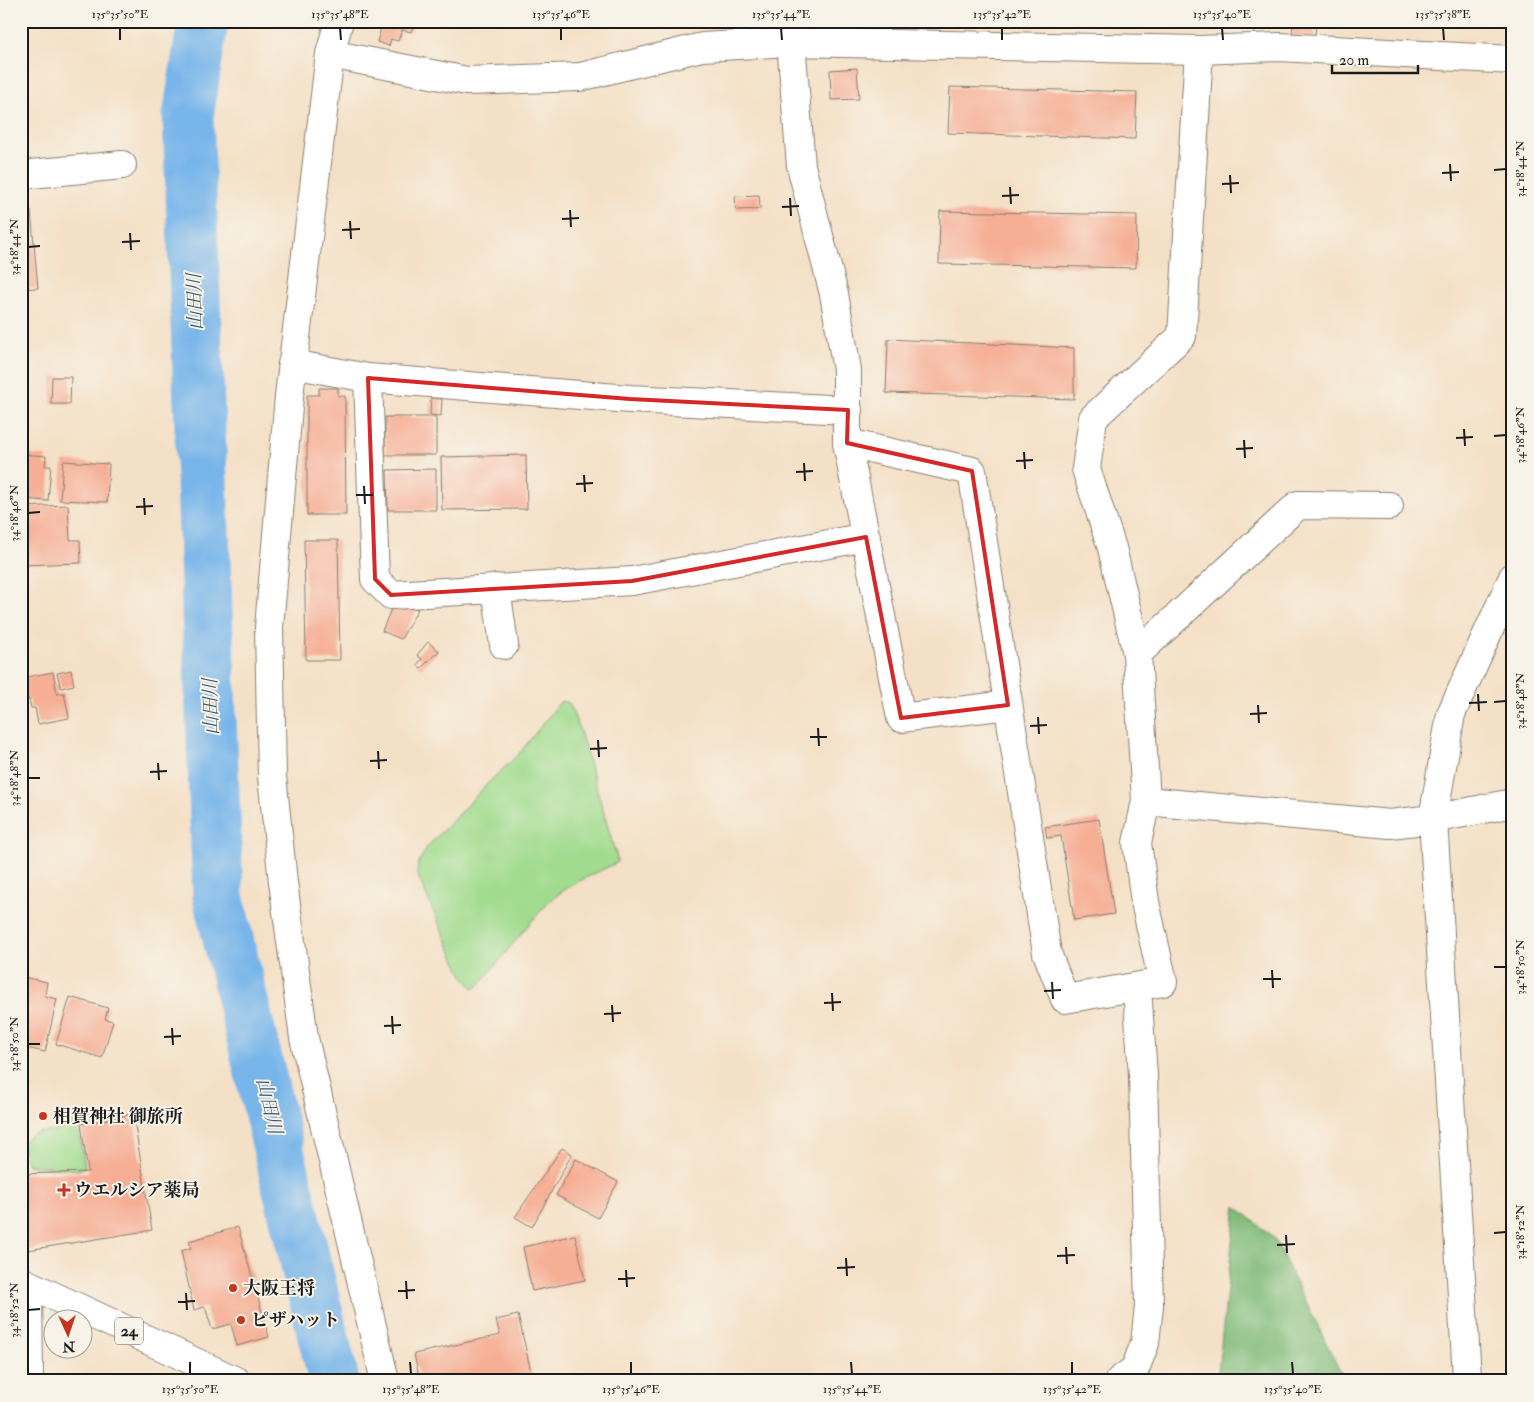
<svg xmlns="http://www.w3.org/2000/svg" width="1534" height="1402" font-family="'IM FELL Double Pica','Noto Serif JP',serif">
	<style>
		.green { fill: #a0db8e; stroke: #5e7c55 }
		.forest { fill: #80bb79; stroke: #4e6c4a }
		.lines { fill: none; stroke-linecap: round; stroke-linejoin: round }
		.river { stroke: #77b5ea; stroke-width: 51 }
		.building { fill: #f6af95 }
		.minor-casing { stroke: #887e71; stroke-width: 30 }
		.highway-casing { stroke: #887e71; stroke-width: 30 }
		.minor { stroke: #fff; stroke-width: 28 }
		.highway { stroke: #fff; stroke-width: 28 }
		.marked { fill: none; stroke: #d62828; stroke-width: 4; stroke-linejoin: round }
		.ticks { fill: none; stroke: #1c1c1c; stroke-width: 2 }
		.poi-dot { fill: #c8321e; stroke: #f7f3e8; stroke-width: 2 }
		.labels { text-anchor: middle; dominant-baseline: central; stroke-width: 4; stroke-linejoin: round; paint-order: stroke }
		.shield { fill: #f7f3e8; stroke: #5e5c59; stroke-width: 1 }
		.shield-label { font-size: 16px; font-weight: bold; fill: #1c1c1c }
		.poi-label { font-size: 18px; font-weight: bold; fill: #1c1c1c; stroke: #f7f3e8; text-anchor: start }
		.water-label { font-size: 19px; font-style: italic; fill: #40596e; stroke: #f7f3e8 }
		.neatline { fill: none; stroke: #1c1c1c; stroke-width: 2 }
		.ticks-label { font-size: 12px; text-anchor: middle; fill: #1c1c1c }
	</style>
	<rect width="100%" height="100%" fill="#f7f3e8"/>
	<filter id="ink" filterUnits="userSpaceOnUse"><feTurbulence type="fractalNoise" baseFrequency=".02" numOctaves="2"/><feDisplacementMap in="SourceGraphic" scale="10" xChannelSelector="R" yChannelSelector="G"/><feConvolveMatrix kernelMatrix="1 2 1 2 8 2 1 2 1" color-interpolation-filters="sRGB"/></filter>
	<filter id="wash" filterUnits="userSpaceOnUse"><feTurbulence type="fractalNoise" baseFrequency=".0096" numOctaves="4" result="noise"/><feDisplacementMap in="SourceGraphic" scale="20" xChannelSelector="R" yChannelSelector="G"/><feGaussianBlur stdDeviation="1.12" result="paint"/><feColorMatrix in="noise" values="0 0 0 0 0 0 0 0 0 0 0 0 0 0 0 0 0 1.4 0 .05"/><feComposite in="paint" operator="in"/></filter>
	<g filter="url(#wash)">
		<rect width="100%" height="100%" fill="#f4e0c6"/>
		<path class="green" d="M561 701 569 703 580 731 618 862C598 872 563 887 548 903 523 929 502 959 478 986L473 988 462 974 431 906 417 874 418 864 427 847 492 779 518 755Z
			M74 1122 81 1142 85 1167 79 1170 28 1165 21 1145C35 1125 47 1137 65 1127L66 1123Z"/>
		<path class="forest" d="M1236 1206 1274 1238 1345 1381H1217Z"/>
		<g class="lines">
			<path class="river" d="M203 21 188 116 218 897 334 1381"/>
		</g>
		<g id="blocks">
			<path class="building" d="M383 21H415L411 32 402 30 398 41 391 39 389 46 377 42Z
				M1293 21H1316L1315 38 1292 37Z
				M857 68 859 99 831 100 830 70Z
				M950 87 1137 92 1135 139 948 133Z
				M759 195 760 209 736 210 735 196Z
				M31 211 38 288 21 289V212Z
				M940 211 1137 215 1136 268 939 264Z
				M888 339 1074 348V399L886 393Z
				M52 377H71L70 404H51Z
				M319 388H338V396H345L346 515H307V395H319Z
				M431 398 442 399 441 416 430 415Z
				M385 417H436V455H385Z
				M21 454 46 456 45 466H51L48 501 21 499Z
				M526 455 527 509 442 510 441 457Z
				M63 461 109 464 107 502 60 500Z
				M436 469V510H388L387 470Z
				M68 505 70 540H80L81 563 21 565V507Z
				M304 540H338L340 660H306Z
				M393 604 418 609 401 639 382 631Z
				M428 642 439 651 421 668 417 665 422 659 417 655Z
				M71 670 74 685 61 688 57 673Z
				M53 672 57 694 64 693 69 718 38 724 35 708H31L29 699 25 700 21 678Z
				M1099 819 1114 914 1074 920 1061 836 1047 838 1045 827Z
				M23 977 47 982 45 996 57 999 45 1052 21 1047 27 1009 21 1008Z
				M70 997 108 1008 105 1019 113 1021 102 1058 56 1044Z
				M133 1114 152 1230 28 1250 21 1196V1174L88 1172 81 1124Z
				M562 1148 572 1154 532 1227 515 1217Z
				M576 1159 618 1182 598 1218 556 1195Z
				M238 1227 269 1337 237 1346 231 1324 212 1329 205 1307 194 1310 181 1251 191 1248 189 1241Z
				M575 1235 585 1280 532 1291 523 1247Z
				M518 1315 533 1381H420L414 1354 500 1335 496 1320Z"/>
		</g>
	</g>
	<g filter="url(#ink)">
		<use href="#blocks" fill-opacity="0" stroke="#887e71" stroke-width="1"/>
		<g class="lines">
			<g class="minor-casing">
				<path id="minor" d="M339 21 330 54 289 396 269 627 272 776 283 882 304 1038 385 1381
					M798 21 791 42 801 166 834 294 847 370V443L972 471 1047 953 1065 999 1163 982 1145 902 1137 843 1146 801 1137 654 1112 548 1086 469 1093 418 1182 336 1199 50
					M330 54 467 81 580 77 702 47 791 42 1199 50 1280 47 1513 60
					M21 175 122 165
					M292 364 368 378 630 399 848 410
					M368 378 375 579 391 595 632 581 866 537
					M847 443 901 718 1008 705
					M496 588 504 645
					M1137 654 1298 505 1389 506
					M1146 801 1390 824 1433 819 1513 803
					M28 1285 29 1381
					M1467 1377 1433 819 1451 714 1513 577
					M1119 1381 1135 1369 1145 1343 1149 1306 1143 1076 1137 987"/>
			</g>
			<g class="highway-casing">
				<path id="highway" d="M21 1281 236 1381"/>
			</g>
			<use href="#minor" class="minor"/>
			<use href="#highway" class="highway"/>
		</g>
	</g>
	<path class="marked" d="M368 378 630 399 848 410 847 443 972 471 1008 705 901 718 866 537 632 581 391 595 375 579Z"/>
	<path class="ticks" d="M120 28V40M340 28 341 40M561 28V40M781 28 782 40M1002 28V40M1222 28 1223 40M1443 28 1444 40M1450 164 1451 181M1494 170 1506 169M1442 173 1459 172M1230 175 1231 193M1222 184 1239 183M1010 187 1011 204M1002 196 1019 195M790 198 791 216M782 207 799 206M570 210 571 227M562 219 579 218M350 221 351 239M342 230 360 229M130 233 131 250M122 242 140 241M28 247 40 246M1464 429 1465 446M1494 436 1506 435M1456 438 1473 437M1244 440 1245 458M1236 449 1253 448M1024 452 1025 469M1016 461 1033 460M804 463 805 481M796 472 813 471M584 475 585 492M576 484 593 483M364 486 365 504M356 495H373M144 498 145 515M136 507 153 506M28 513 40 512M1478 694 1479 711M1494 702 1506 701M1469 703 1487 702M1258 705 1259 723M1250 714 1267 713M1038 717 1039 734M1030 726 1047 725M818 728 819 746M810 737H827M598 740 599 757M590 749 607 748M378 751 379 769M370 761 387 760M158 763 159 780M150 772 167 771M28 778H40M1494 967H1506M1272 970 1273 988M1263 979H1281M1052 982 1053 999M1044 991 1061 990M832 993 833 1011M824 1003 841 1002M612 1005 613 1022M604 1014 621 1013M392 1016 393 1034M384 1026 401 1025M172 1028 173 1045M164 1037 181 1036M28 1044H40M1494 1233 1506 1232M1286 1235 1287 1253M1277 1245 1295 1244M1066 1247 1067 1264M1057 1256 1075 1255M846 1258 847 1276M837 1268 855 1267M626 1270 627 1287M618 1279 635 1278M406 1281 407 1299M398 1291 415 1290M186 1293 187 1310M178 1302 195 1301M28 1310 40 1309M190 1362V1374M410 1362 411 1374M631 1362V1374M851 1362 852 1374M1072 1362V1374M1292 1362 1293 1374"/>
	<g class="poi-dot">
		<circle cx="43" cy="1116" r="5"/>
		<path d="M61.5 1182.5h5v5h5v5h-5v5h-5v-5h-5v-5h5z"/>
		<circle cx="233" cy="1288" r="5"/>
		<circle cx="241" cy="1320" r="5"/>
	</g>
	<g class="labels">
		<rect class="shield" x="115" y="1317.5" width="28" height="27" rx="4"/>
		<g class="shield-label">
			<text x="129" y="1331">24</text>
		</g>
		<g class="poi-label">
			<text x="53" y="1116">相賀神社 御旅所</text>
			<text x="74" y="1190">ウエルシア薬局</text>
			<text x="243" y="1288">大阪王将</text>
			<text x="251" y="1320">ピザハット</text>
		</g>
		<g class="water-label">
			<text transform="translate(195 302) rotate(-92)">山田川</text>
			<text transform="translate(211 707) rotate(-92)">山田川</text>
			<text transform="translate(269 1106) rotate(77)">山田川</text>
		</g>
	</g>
	<rect width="1534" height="1402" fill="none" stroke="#f7f3e8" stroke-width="55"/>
	<g transform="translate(68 1334) rotate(177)"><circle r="24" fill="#f7f3e8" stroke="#9f9d96"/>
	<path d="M0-4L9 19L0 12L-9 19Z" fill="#c8321e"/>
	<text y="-8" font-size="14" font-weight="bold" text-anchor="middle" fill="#1c1c1c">N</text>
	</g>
	<path d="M1332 65v8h86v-8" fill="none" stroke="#1c1c1c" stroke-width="2.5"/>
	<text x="1339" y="65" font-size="15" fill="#1c1c1c" stroke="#f7f3e8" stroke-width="4" paint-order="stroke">20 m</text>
	<rect x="28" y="28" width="1478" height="1346" class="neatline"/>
	<g class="ticks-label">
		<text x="120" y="18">135°35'50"E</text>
		<text x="340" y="18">135°35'48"E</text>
		<text x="561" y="18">135°35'46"E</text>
		<text x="781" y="18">135°35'44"E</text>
		<text x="1002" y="18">135°35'42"E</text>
		<text x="1222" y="18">135°35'40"E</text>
		<text x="1443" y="18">135°35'38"E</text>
		<text transform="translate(1520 169) rotate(-90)" y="4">34°18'44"N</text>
		<text transform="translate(14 247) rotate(-90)" y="4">34°18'44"N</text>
		<text transform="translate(1520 435) rotate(-90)" y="4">34°18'46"N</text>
		<text transform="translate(14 513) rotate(-90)" y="4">34°18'46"N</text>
		<text transform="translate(1520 701) rotate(-90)" y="4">34°18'48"N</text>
		<text transform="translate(14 778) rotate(-90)" y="4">34°18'48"N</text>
		<text transform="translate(1520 967) rotate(-90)" y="4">34°18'50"N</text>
		<text transform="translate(14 1044) rotate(-90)" y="4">34°18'50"N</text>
		<text transform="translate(1520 1232) rotate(-90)" y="4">34°18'52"N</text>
		<text transform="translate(14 1310) rotate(-90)" y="4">34°18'52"N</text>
		<text x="190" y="1393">135°35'50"E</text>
		<text x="411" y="1393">135°35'48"E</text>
		<text x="631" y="1393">135°35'46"E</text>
		<text x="852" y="1393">135°35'44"E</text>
		<text x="1072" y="1393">135°35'42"E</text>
		<text x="1293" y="1393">135°35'40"E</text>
	</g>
</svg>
